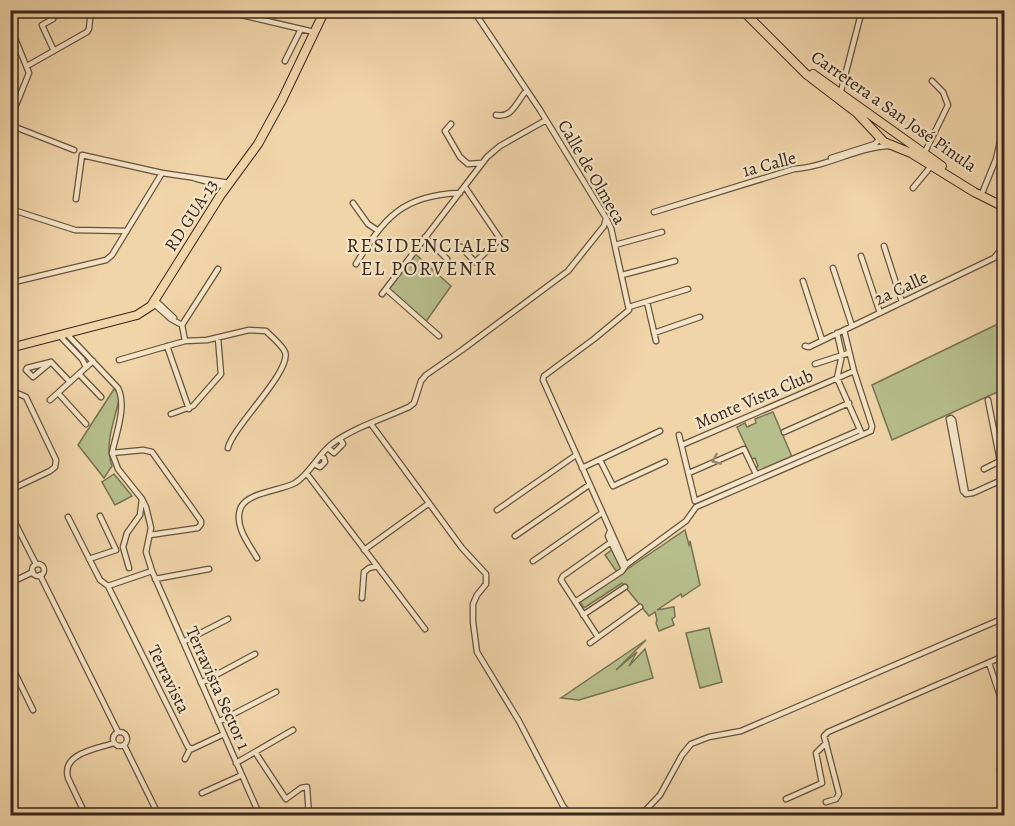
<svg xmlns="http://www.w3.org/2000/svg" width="1015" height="826" font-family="Alegreya,serif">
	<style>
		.green { fill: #b6be8b; stroke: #777253; stroke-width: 1.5 }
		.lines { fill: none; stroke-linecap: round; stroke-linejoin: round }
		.street-casing { stroke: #66523e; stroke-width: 7 }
		.primary-casing { stroke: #38271b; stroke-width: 10 }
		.street { stroke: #f5e4c7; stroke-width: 4.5 }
		.primary { stroke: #f0d5a9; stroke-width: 8 }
		.oneway { stroke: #968671 }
		.labels { text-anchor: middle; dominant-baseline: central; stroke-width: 4.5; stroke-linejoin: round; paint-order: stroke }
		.street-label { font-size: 18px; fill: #38271b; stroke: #f5e4c7 }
		.neighbourhood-label { font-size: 20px; letter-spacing: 1.5px; fill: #38271b; stroke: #f5e4c7 }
	</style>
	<rect width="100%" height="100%" fill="#f0d5a9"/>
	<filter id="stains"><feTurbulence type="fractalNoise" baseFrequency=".00333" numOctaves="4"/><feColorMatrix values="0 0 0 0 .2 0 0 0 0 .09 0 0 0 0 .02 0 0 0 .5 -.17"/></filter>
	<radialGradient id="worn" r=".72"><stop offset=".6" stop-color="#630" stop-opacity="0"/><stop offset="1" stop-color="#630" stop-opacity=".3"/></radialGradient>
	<path class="green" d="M413 252 451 286 425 323 386 289Z
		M1004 321V389L892 440 872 385Z
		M114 389 118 393 119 400C114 422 104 445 112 466L104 478 78 445Z
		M773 412 793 459 759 474 756 468 758 466 755 458 752 459 737 427 745 423 747 427 756 423 755 419Z
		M114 474 132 496 115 505 102 482Z
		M685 530 689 545 690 541 700 585 682 597 681 594 657 610 674 607 675 617 672 619 674 625 659 631 656 623 657 620 655 612 649 616 622 583 584 608 580 602 619 575 605 555 613 549 623 571 620 574Z
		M709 628 722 682 700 688 686 633Z
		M646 640 616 670 637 652 629 666 645 649 653 678 579 700 561 698Z"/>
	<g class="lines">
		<g class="street-casing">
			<path id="street" d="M220 10 314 32
				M473 10 540 110 606 218 611 228 629 310 594 339 544 376 543 380 626 565
				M53 19 42 25 54 51
				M10 26 29 73 10 120
				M285 61 301 29
				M27 66 87 32 89 29 91 10
				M840 95 862 10
				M496 115C512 119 517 101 526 91
				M451 124 445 131 460 157 468 164 481 163
				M10 125 74 150
				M924 154 948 105 943 92 932 81
				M831 158 875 144 880 138
				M194 178 227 187
				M465 187 507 249
				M913 188 932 165
				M983 191 996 159 1004 124
				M76 199 82 155 162 173 230 183
				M353 203 368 224 377 230
				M10 209 75 230 126 231
				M654 212 794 169C827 167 857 147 890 146
				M425 237 447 259
				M615 245 662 232
				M884 246 902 302
				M461 247 475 262 500 239
				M861 256 880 313
				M356 264C384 218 402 195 460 193
				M833 268 852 326
				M622 275 675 261
				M803 281 822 340
				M10 283 106 260 112 255 162 173
				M386 289 439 336
				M382 294 487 157 500 146 546 120
				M155 300 174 318
				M647 302 656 341
				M153 303 171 319 182 325
				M629 307 688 289
				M66 333 118 388C127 406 116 434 112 453L118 469 142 499 146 507 151 528 146 552 152 571 260 816
				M654 333 700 317
				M837 333 842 355 837 378 861 432
				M59 335 82 359 86 367
				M185 341 182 325 218 269
				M167 346 189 409
				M805 346 809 347 994 258 1004 246
				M119 360 185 341 207 340 249 330 266 331C272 337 282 345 285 352 292 371 233 426 228 448
				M51 362 33 377 26 370 27 368Z
				M51 362 70 382
				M815 364 849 353
				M79 374 101 397
				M58 393 86 424
				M10 395 17 393 26 397 56 460 55 467 50 471 10 490
				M50 400 93 361
				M988 400 1000 461
				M171 414 193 406 221 374 218 338
				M949 419 951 418 953 420 966 494
				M949 419 963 491 966 494
				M371 424 462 548 486 574V584L477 595 473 604V622L477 652 519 721 563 806 571 816
				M784 432 849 403
				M679 435 695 501
				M682 445 854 371
				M328 448 334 453 343 444 340 439
				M112 453 143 450 152 452 201 521V524L198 528 150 535
				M600 460 613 486 665 462
				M314 464 320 467 325 462 324 458 321 456
				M582 468 660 431
				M984 469 1004 459
				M689 473 744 449 756 474
				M307 474 425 629
				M966 494 973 493 1004 479
				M695 501 860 430
				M497 510 576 455
				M10 513 36 564
				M68 517 100 580 108 586 188 747 192 749 224 734
				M610 531 608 536 623 567
				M515 536 589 485
				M364 550 428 504
				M257 558C249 544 233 525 241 507 249 492 280 491 295 483 311 473 318 454 333 443 355 427 385 418 409 407L414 403 421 381 426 375 462 350 568 271 604 226 606 218
				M89 559 116 550 100 516
				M533 561 602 513
				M32 570a6 6 0 1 1 12 0a6 6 0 1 1-12 0Z
				M129 568 123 547 127 533 140 515 142 499
				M40 575 118 732
				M155 579 209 569
				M10 583 33 572
				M108 586 152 571
				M362 598 364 572 369 568 377 566
				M575 602 622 571 626 565 686 521 696 507 871 431 872 426 854 371 844 330
				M583 615 625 587
				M598 637 561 580 563 576 614 540
				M183 642 228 619
				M590 643 640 607
				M10 663 33 710
				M989 663 1004 708
				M201 683 255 654
				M218 722 276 692
				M113 739a7 7 0 1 1 14 0a7 7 0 1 1-14 0Z
				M124 745 159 816
				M255 752 286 799 301 788 307 787 309 816
				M185 759 190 749
				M236 763 293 730
				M1004 767 1000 770 1004 779
				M202 793 242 775
				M786 799 822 783 816 753 826 743
				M826 802 836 799 839 794 824 736 828 732 1004 656
				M989 815 1004 809
				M86 816 68 778C61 753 97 749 114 743
				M640 816 660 795 682 755 691 744 709 737 741 731 1004 618"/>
		</g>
		<g class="primary-casing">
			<path id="primary" d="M742 10 806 74 857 113 884 142 911 153 974 192 1004 207
				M813 74 942 166
				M10 348 137 315 151 306 220 196 258 144 282 100 325 10"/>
		</g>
		<use href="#street" class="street"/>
		<use href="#primary" class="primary"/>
	</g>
	<defs><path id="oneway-chevron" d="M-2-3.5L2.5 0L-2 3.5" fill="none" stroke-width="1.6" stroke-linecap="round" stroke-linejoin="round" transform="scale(1.5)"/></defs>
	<use class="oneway" href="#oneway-chevron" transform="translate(716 460) rotate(156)"/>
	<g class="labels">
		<g class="street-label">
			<text transform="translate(894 111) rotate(35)">Carretera a San José Pinula</text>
			<text transform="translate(769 164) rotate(-15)">1a Calle</text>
			<text transform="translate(592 172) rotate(60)">Calle de Olmeca</text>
			<text transform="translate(191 215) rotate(-57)">RD GUA-13</text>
			<text transform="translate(901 288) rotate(-25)">2a Calle</text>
			<text transform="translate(754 399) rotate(-23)">Monte Vista Club</text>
			<text transform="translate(169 679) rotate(64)">Terravista</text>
			<text transform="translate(218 688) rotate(66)">Terravista Sector 1</text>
		</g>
		<g class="neighbourhood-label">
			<text x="429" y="245">RESIDENCIALES<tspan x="429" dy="23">EL PORVENIR</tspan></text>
		</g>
	</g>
	<rect width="1015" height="826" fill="none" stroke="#f0d5a9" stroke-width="36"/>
	<rect x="12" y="12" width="991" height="802" fill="none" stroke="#38271b" stroke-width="3"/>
	<rect x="18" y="18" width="979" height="790" fill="none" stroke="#38271b" stroke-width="1.5"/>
	<rect width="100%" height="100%" filter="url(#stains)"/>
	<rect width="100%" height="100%" fill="url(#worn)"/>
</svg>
